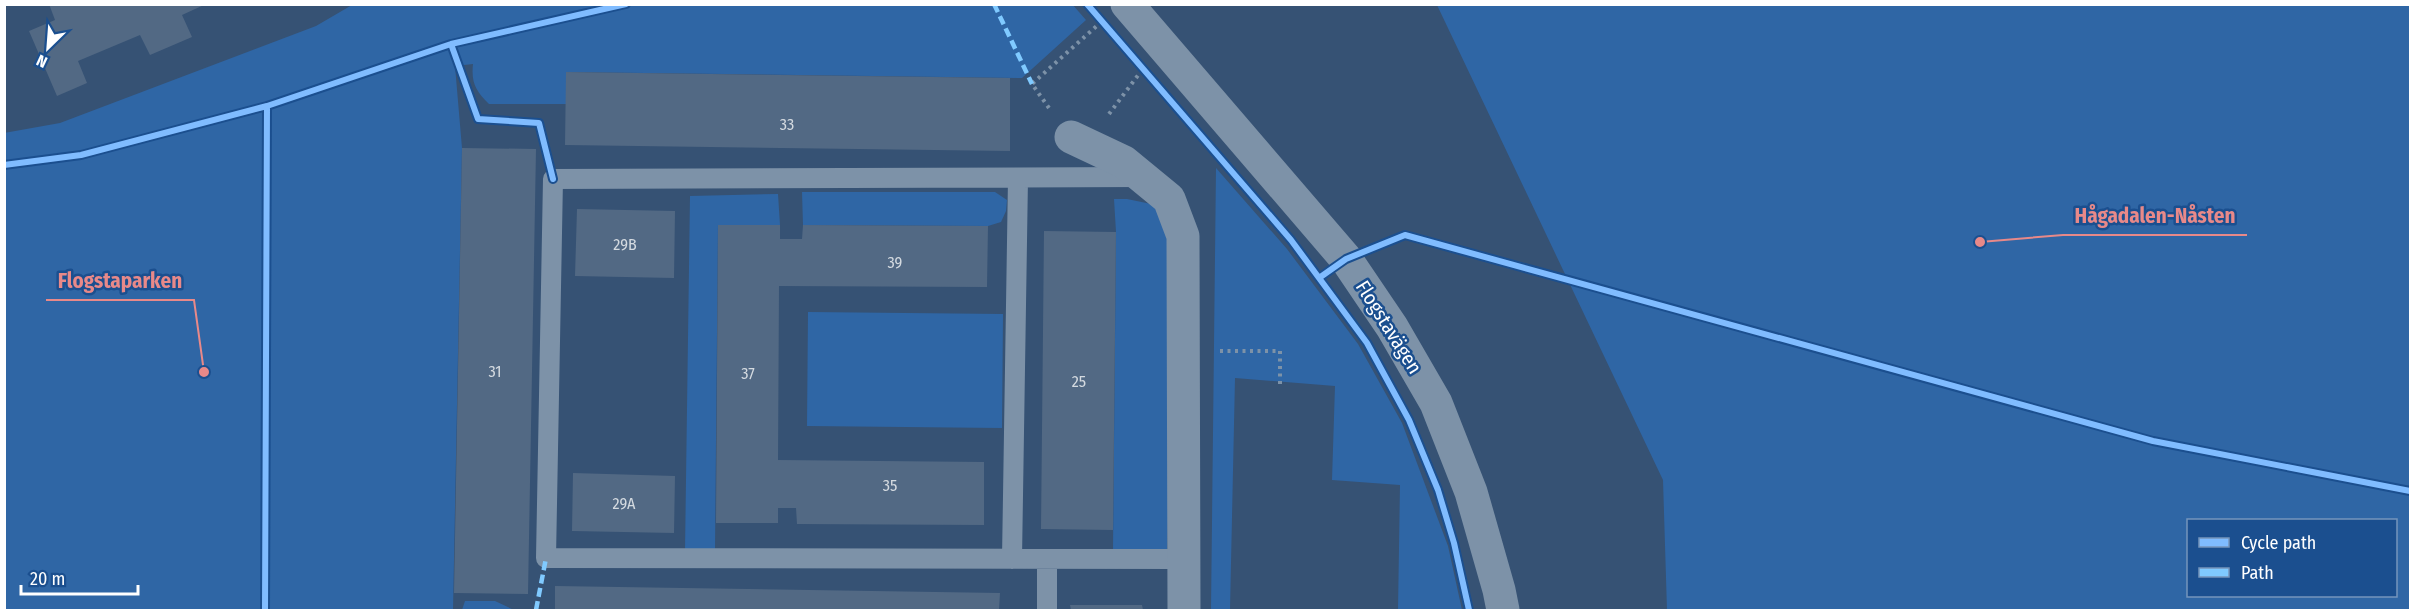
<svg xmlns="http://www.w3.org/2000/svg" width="2415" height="615" font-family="'Fira Sans Condensed',sans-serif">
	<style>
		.green { fill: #2f66a5; fill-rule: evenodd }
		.building { fill: #526984 }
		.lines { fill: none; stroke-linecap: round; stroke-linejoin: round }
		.path { stroke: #7d92a8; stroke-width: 4; stroke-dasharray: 3 4.5; stroke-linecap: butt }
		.service { stroke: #7d92a8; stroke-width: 20 }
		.minor { stroke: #7d92a8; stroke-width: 33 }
		.quiet { stroke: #80caff; stroke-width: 4.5; stroke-dasharray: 9 4.5; stroke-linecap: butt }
		.cycleway-casing { stroke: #1b4f8f; stroke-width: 10 }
		.cycleway { stroke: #80bcff; stroke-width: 6 }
		.labels { text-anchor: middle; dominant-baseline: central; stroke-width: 5; stroke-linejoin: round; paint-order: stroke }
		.number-label { font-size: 16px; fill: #d4dae0 }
		.street-label { font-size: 20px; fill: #fff; stroke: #1b4f8f }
		.leader { fill: none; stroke: #e88989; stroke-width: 2 }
		.callout-dot { fill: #e88989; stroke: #1b4f8f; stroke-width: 2 }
		.callout-label { font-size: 21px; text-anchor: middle; font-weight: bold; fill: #e88989; stroke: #1b4f8f; stroke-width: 5; stroke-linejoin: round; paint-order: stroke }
	</style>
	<rect width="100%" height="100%" fill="#365274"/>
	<path class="green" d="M1072 4 1086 20 1022 78 566 72V104H489C476 91 471 83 473 64L455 66 462 148 453 610H5L4 133 60 123 316 26 352 5Z
		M1437 5H2410V610H1667L1663 480ZM2188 520H2396V596H2188Z
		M1216 168 1287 249 1358 344 1402 423 1448 546 1462 610H1398L1400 485 1332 480 1335 386 1235 378 1230 610H1211Z
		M802 192H995L1007 200 1006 211 1001 222 988 226 803 225Z
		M778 194 780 225H718L715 550 685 551 690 196Z
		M1114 199H1127L1156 205 1176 240 1167 555 1113 552 1116 232Z
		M808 312 1003 314 1002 428 807 426Z
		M465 601H495L514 610H462Z"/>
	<path class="building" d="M49 4H206L182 15 192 37 150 55 140 35 78 61 87 83 57 96 29 31 55 20Z
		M566 72 1010 78V151L565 145Z
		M462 148 536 149 528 594 454 593Z
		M577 209 675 211 674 278 575 276Z
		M718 225H780V239H802L803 225 988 226 987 287 779 286 778 460 984 462V525L797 524 796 508H778V523H716Z
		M1044 231 1116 232 1113 530 1041 529Z
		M573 473 675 476 674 533 572 531Z
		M555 586 1000 593 999 610H555Z
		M1070 605H1142L1143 610H1071Z"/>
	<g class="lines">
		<path class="path" d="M1049 108 1032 84 1099 24
			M1109 114 1139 74
			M1220 351H1280V387"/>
		<path class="service" d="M1143 177 553 179 546 558 1184 559
			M1012 559 1018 178
			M1047 610V559"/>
		<path class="minor" d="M1127 4 1346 259 1392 327 1436 403 1471 492 1499 590 1503 610
			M1071 137 1124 162 1169 199 1183 236 1184 610"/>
		<path class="quiet" d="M994 4 1032 84
			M536 610 546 558"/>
		<g class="cycleway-casing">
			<path id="cycleway" d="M1087 4 1291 240 1367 343 1409 420 1438 490 1454 543 1469 610
				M451 44 478 119 539 123 553 179
				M4 165 81 155 267 106 451 44 626 4
				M1319 278 1346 259 1405 235 2153 441 2410 491
				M265 610 267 106"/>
		</g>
		<use href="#cycleway" class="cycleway"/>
	</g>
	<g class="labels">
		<g class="number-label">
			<text x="787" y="124">33</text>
			<text x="625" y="244">29B</text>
			<text x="895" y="262">39</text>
			<text x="495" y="371">31</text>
			<text x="748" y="373">37</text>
			<text x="1079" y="381">25</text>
			<text x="890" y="485">35</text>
			<text x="624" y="503">29A</text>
		</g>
		<g class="street-label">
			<text transform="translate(1389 327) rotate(58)">Flogstavägen</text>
		</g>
	</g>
	<path class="leader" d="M1980 242L2063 235H2247M204 372L194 300H46"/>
	<g class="callout-dot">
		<circle cx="1980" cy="242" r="6"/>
		<circle cx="204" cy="372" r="6"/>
	</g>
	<g class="callout-label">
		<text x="2155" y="223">Hågadalen-Nåsten</text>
		<text x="120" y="288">Flogstaparken</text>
	</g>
	<rect width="2415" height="615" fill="none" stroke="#ffffff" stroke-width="12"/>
	<rect x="2187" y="519" width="210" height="78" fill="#1b4f8f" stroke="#7695bc" stroke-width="1.5"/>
	<rect x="2199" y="538" width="30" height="9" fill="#80bcff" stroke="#7695bc" stroke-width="1.5"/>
	<text x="2241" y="549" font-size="18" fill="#ffffff">Cycle path</text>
	<rect x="2199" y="568" width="30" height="9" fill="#80caff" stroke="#7695bc" stroke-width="1.5"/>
	<text x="2241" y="579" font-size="18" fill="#ffffff">Path</text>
	<g transform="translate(48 48) rotate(205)" stroke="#1b4f8f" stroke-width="4.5" paint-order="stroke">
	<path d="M0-4.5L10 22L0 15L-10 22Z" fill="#ffffff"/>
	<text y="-9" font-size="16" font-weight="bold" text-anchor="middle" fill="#ffffff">N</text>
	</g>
	<path d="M21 585v9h117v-9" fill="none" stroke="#ffffff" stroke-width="3"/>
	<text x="30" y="585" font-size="18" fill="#ffffff" stroke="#1b4f8f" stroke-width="4.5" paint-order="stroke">20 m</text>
</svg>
